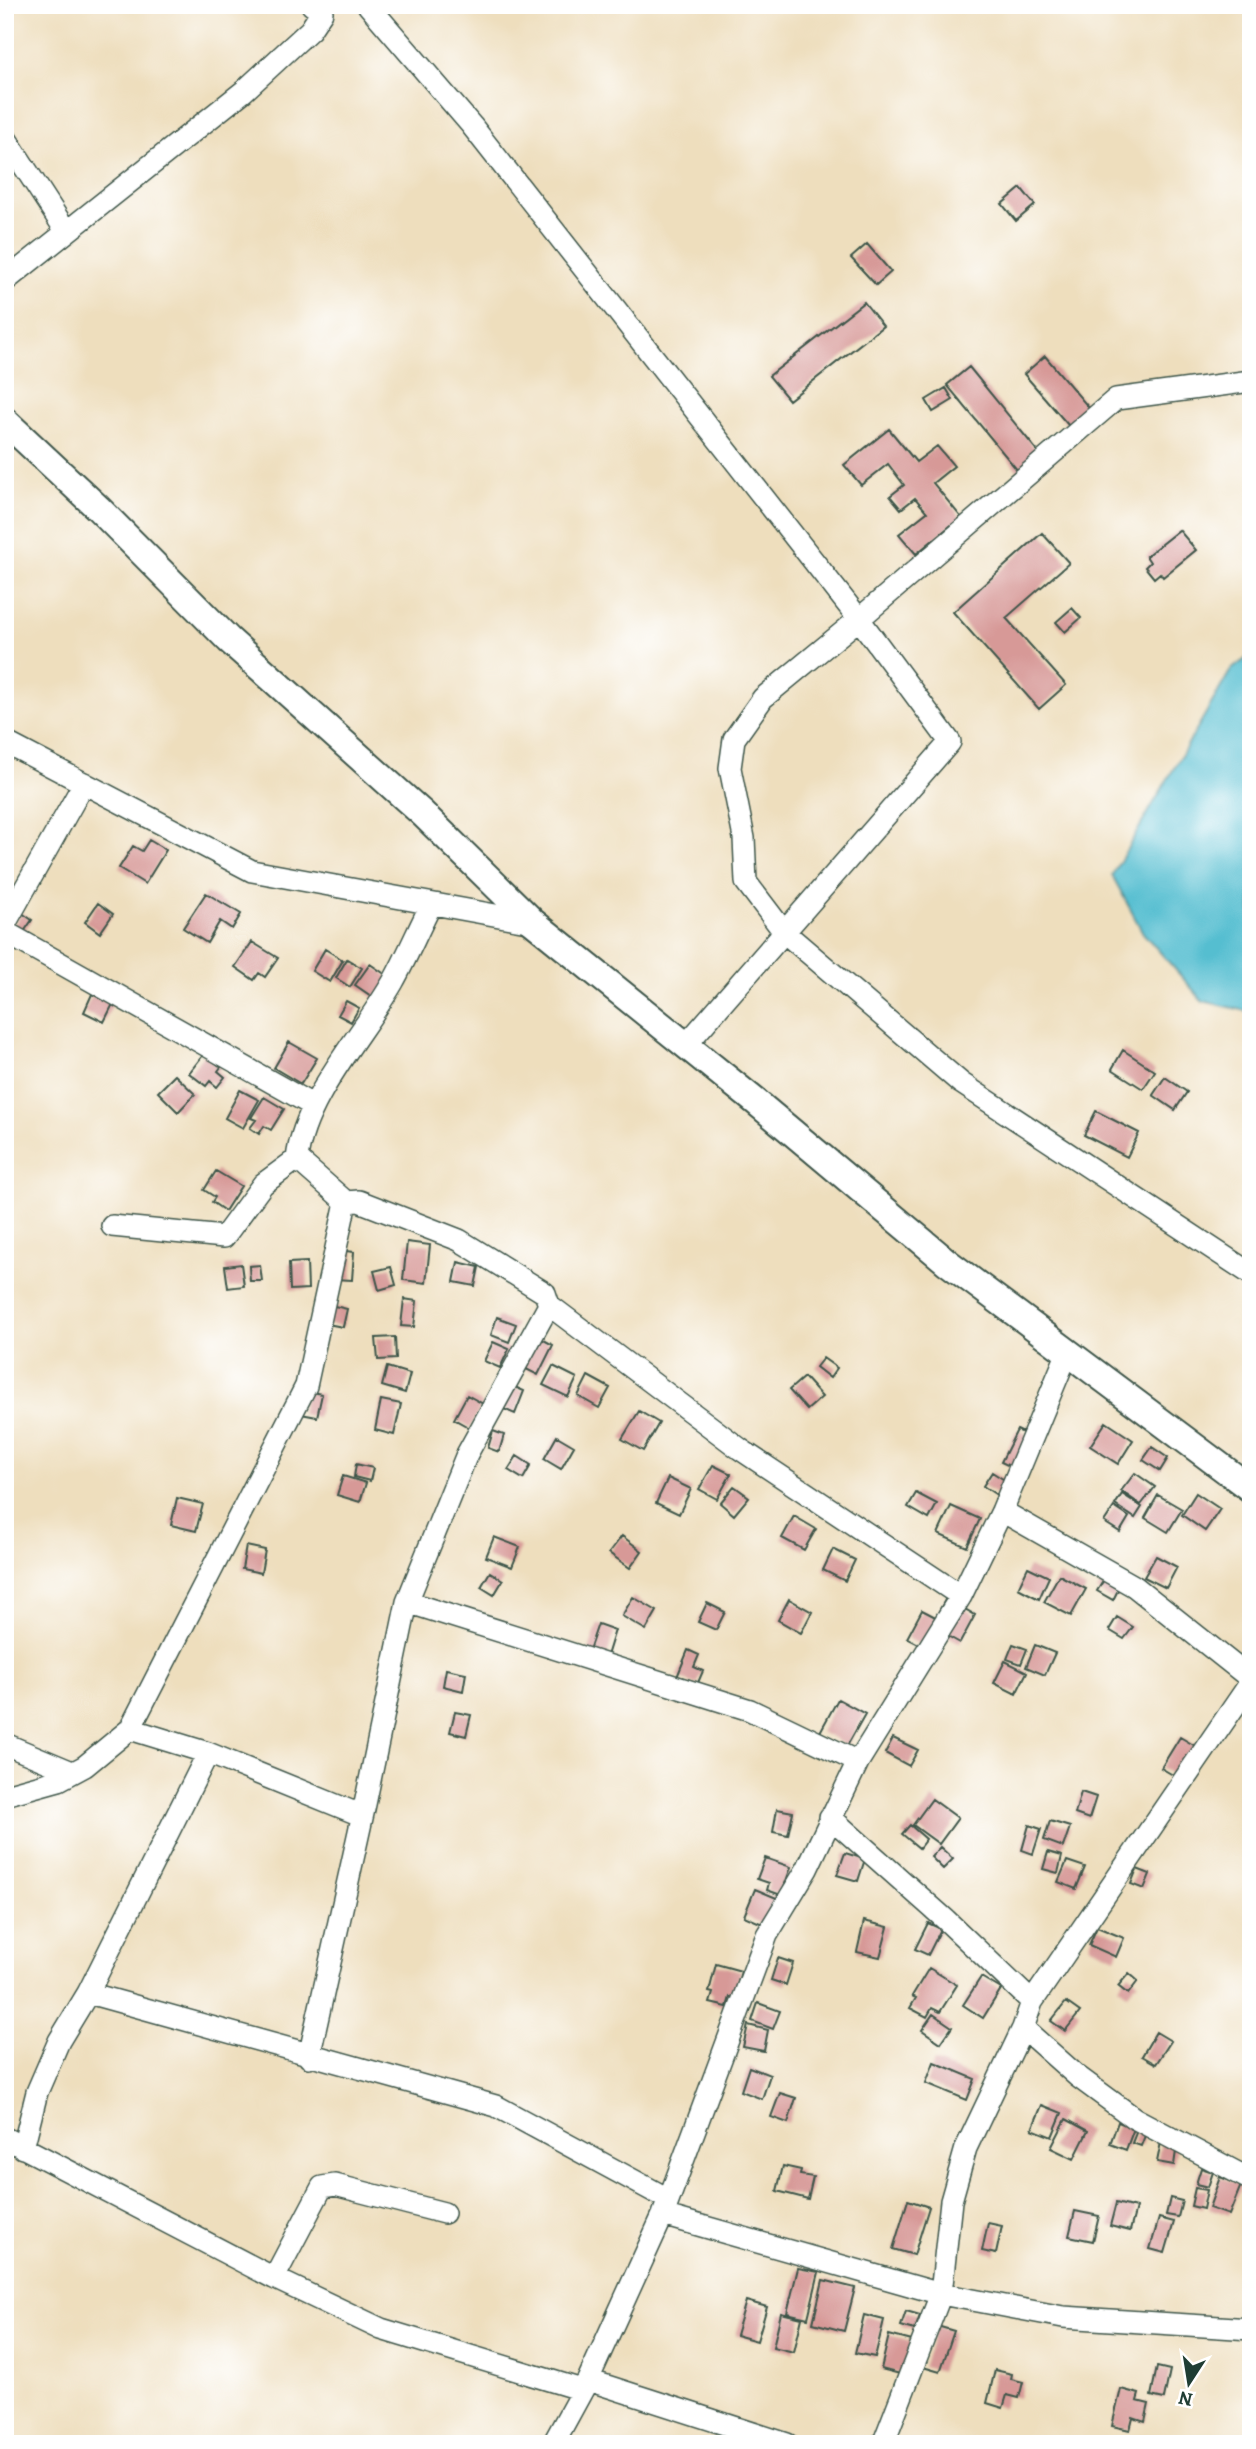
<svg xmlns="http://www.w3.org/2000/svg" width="1256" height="2449" font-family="Alegreya,serif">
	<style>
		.water { fill: #54bed0; stroke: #3a7e82; stroke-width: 2 }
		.building { fill: #d79997 }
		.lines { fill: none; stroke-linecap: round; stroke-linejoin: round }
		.minor-casing { stroke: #3e5549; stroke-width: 24 }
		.major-casing { stroke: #3e5549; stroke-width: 30 }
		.minor { stroke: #fff; stroke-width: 21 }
		.major { stroke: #fff; stroke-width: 26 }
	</style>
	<rect width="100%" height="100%" fill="#fff"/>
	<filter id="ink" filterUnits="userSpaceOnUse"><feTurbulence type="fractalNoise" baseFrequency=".0143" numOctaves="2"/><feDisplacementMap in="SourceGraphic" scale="14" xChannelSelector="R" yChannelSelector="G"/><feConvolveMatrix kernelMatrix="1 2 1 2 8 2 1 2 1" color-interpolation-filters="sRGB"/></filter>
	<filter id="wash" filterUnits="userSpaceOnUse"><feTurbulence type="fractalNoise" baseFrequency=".00686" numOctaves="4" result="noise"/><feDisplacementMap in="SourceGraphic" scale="28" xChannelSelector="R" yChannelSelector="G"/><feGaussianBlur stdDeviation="1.57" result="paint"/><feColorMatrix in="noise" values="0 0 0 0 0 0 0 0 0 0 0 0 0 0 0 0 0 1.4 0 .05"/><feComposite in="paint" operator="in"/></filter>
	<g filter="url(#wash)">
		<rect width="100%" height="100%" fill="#eedebd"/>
		<path class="water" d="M1251 655V1012L1203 1001 1143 933 1112 875 1231 670Z"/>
		<g id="blocks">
			<path class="building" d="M1021 188 1035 205 1016 221 1002 204Z
				M867 244 891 272 876 285 851 258Z
				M864 302 883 326 789 400 769 376Z
				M1045 356 1090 409 1069 426 1024 374Z
				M969 367 1039 453 1018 471 947 385Z
				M946 388 953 400 933 412 926 400Z
				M889 429 916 462 937 446 954 466 933 483 961 517 916 554 899 534 927 512 915 498 901 509 890 496 904 485 888 464 861 485 844 465Z
				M1179 530 1196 550 1163 577 1160 573 1154 578 1145 567 1150 562 1146 556Z
				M1042 533 1069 563 1006 618 1066 685 1039 709 953 612Z
				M1072 608 1081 618 1065 632 1056 622Z
				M149 840 166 850 145 884 119 868 133 846 142 851Z
				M206 893 241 914 232 929 220 921 207 943 183 928Z
				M98 903 113 914 100 933 85 922Z
				M22 913 32 920 21 936 11 929Z
				M252 942 278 958 265 977 259 973 254 980 235 967Z
				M325 949 343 960 330 982 312 971Z
				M347 959 362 968 350 987 336 978Z
				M370 964 392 979 377 1000 355 985Z
				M92 994 113 1004 104 1022 84 1012Z
				M346 1001 359 1008 351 1022 338 1015Z
				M289 1042 317 1058 301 1084 274 1068Z
				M1123 1050 1155 1071 1143 1089 1112 1069Z
				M204 1054 221 1067 218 1071 225 1077 217 1087 210 1081 206 1086 189 1073Z
				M175 1075 195 1094 178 1112 158 1092Z
				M1165 1077 1187 1092 1175 1110 1153 1095Z
				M240 1090 259 1100 243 1128 225 1118Z
				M264 1097 284 1109 271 1130 264 1126 259 1134 250 1128 256 1120 251 1118Z
				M1096 1111 1139 1133 1127 1157 1084 1135Z
				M216 1171 241 1186 225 1211 212 1202 215 1197 204 1190Z
				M407 1242 430 1245 426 1283 403 1280Z
				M337 1250 354 1252 352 1280 334 1279Z
				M307 1262 308 1289 290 1290 289 1263Z
				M458 1262 479 1267 475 1286 454 1282Z
				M241 1264 244 1286 228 1288 225 1266Z
				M260 1265 262 1281H250L249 1266Z
				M391 1267 396 1285 379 1290 374 1271Z
				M404 1299 417 1301 414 1327 401 1326Z
				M326 1304 347 1309 343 1327 322 1323Z
				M497 1317 516 1324 509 1342 491 1335Z
				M529 1332 553 1345 538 1375 514 1363Z
				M395 1337 396 1359 378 1360 376 1338Z
				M493 1342 509 1349 500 1368 484 1361Z
				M823 1358 837 1368 830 1378 816 1367Z
				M553 1366 577 1378 568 1397 543 1385Z
				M387 1367 410 1374 405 1393 382 1386Z
				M588 1376 610 1388 599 1408 578 1396Z
				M804 1377 822 1397 807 1410 789 1390Z
				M501 1381 524 1391 515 1414 492 1404Z
				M306 1391 322 1394 317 1417 301 1414Z
				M467 1395 483 1404 470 1428 454 1419Z
				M381 1400 401 1404 394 1435 375 1430Z
				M639 1411 659 1423 643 1451 622 1439Z
				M1106 1422 1133 1440 1118 1464 1090 1446Z
				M1017 1430 1036 1439 1020 1471 1001 1462Z
				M493 1431 504 1435 499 1452 488 1448Z
				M557 1436 574 1446 561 1469 544 1459Z
				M1152 1447 1168 1458 1160 1471 1143 1460Z
				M517 1456 531 1465 523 1479 508 1470Z
				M356 1464 373 1468 370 1481 354 1477Z
				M713 1465 731 1474 717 1499 699 1489Z
				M992 1472 1009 1483 1000 1497 983 1486Z
				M1135 1473 1155 1487 1141 1505 1121 1491Z
				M343 1476 366 1483 360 1502 337 1495Z
				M668 1478 691 1489 679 1514 656 1503Z
				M734 1486 749 1497 734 1515 720 1503Z
				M916 1493 937 1504 929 1519 908 1507Z
				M1196 1493 1220 1509 1205 1531 1182 1515Z
				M1122 1494 1142 1507 1135 1518 1115 1505Z
				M1158 1495 1182 1509 1168 1532 1145 1518Z
				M177 1498 203 1504 196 1531 171 1525Z
				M951 1506 980 1519 967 1547 938 1534Z
				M1114 1507 1129 1517 1120 1532 1104 1522Z
				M794 1516 816 1529 804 1550 782 1538Z
				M622 1536 642 1551 630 1568 609 1553Z
				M494 1537 520 1547 512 1567 486 1557Z
				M246 1546 265 1550 261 1573 242 1569Z
				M833 1549 855 1560 845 1581 823 1570Z
				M1156 1556 1177 1567 1166 1588 1144 1577Z
				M1028 1567 1049 1577 1039 1599 1018 1588Z
				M490 1572 503 1580 494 1595 481 1587Z
				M1059 1575 1086 1589 1071 1616 1044 1602Z
				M1105 1578 1120 1586 1113 1600 1097 1591Z
				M633 1597 657 1611 646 1630 622 1616Z
				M946 1598 975 1615 960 1643 944 1634 953 1619 939 1611Z
				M789 1599 812 1612 801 1633 778 1620Z
				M707 1603 725 1612 716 1630 698 1622Z
				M922 1610 949 1624 934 1652 907 1638Z
				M1117 1617 1133 1627 1124 1639 1109 1630Z
				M598 1624 615 1630 606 1659 588 1653Z
				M1013 1644 1027 1649 1021 1664 1007 1659Z
				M1035 1645 1055 1653 1045 1675 1026 1667Z
				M688 1650 699 1655 694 1667 703 1671 697 1685 677 1677Z
				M1005 1661 1027 1672 1016 1694 994 1683Z
				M446 1669 466 1673 463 1691 443 1686Z
				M838 1699 865 1714 847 1746 820 1732Z
				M455 1712 471 1715 466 1736 450 1732Z
				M1180 1737 1197 1747 1178 1778 1161 1768Z
				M893 1738 918 1750 909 1766 885 1753Z
				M1081 1792 1096 1797 1089 1819 1075 1814Z
				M932 1799 958 1818 939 1844 913 1825Z
				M777 1809 793 1812 788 1835 773 1832Z
				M1050 1821 1070 1827 1063 1847 1044 1840Z
				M910 1825 926 1839 919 1848 902 1834Z
				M1029 1825 1041 1829 1033 1854 1022 1850Z
				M940 1847 953 1859 943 1869 931 1857Z
				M1048 1852 1062 1856 1058 1873 1043 1869Z
				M845 1853 865 1859 858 1881 837 1875Z
				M765 1858 791 1867 781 1895 767 1890 769 1883 757 1879Z
				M1067 1861 1085 1867 1076 1889 1058 1882Z
				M1137 1869 1150 1874 1144 1889 1131 1884Z
				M755 1889 779 1899 767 1926 744 1916Z
				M864 1921 888 1927 880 1957 857 1952Z
				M928 1923 941 1929 928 1955 915 1949Z
				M1097 1927 1124 1938 1116 1957 1089 1945Z
				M778 1958 793 1963 786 1985 771 1980Z
				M716 1964 741 1971 734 1998 730 1997 727 2007 710 2003 713 1993 709 1992Z
				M929 1968 957 1985 940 2012 932 2008 927 2017 910 2008 916 1998 912 1996Z
				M1129 1973 1138 1981 1128 1994 1118 1986Z
				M981 1977 1001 1989 983 2018 963 2005Z
				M1066 2002 1080 2012 1065 2031 1051 2021Z
				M758 2003 780 2011 773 2029 752 2021Z
				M933 2014 952 2027 941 2043 922 2030Z
				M748 2025 768 2030 764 2051 743 2047Z
				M1156 2032 1171 2041 1156 2064 1142 2056Z
				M934 2062 975 2079 967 2100 926 2083Z
				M749 2067 770 2075 762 2099 741 2091Z
				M780 2093 796 2098 788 2123 771 2117Z
				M1042 2105 1062 2113 1052 2137 1032 2129Z
				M1066 2119 1088 2131 1074 2159 1051 2148Z
				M1118 2122 1134 2128 1126 2150 1110 2144Z
				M1138 2128 1147 2130 1141 2146 1132 2143Z
				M1161 2142 1177 2144 1174 2165 1157 2162Z
				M783 2166 801 2170 800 2175 813 2177 808 2199 777 2191Z
				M1201 2168 1213 2172 1208 2187 1196 2184Z
				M1220 2177 1241 2185 1229 2215 1209 2208Z
				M1195 2188 1207 2190 1203 2209 1191 2206Z
				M1170 2198 1182 2201 1178 2217 1166 2215Z
				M908 2200 929 2207 914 2255 893 2249Z
				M1116 2203 1136 2208 1130 2231 1110 2226Z
				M1075 2211 1099 2216 1093 2241 1069 2236Z
				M1159 2218 1174 2222 1165 2253 1150 2249Z
				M988 2223 1002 2226 996 2254 982 2251Z
				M798 2268 819 2272 808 2318 787 2313Z
				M823 2280 855 2288 844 2331 813 2323Z
				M746 2301 767 2307 757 2341 736 2335Z
				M906 2311 920 2315 915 2330 901 2326Z
				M781 2313 802 2318 794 2352 773 2347Z
				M864 2315 884 2320 875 2357 855 2353Z
				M937 2326 954 2331 940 2372 923 2367Z
				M889 2335 912 2341 904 2375 881 2369Z
				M1157 2367 1170 2370 1164 2399 1151 2396Z
				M995 2370 1012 2374 1011 2379 1023 2382 1019 2398 1007 2395 1003 2408 987 2403Z
				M1121 2389 1139 2394 1137 2401 1149 2404 1145 2422 1133 2418 1130 2430 1112 2426Z"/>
		</g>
	</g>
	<g filter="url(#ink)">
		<use href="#blocks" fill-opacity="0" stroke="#3e5549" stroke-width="2"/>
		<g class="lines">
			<g class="minor-casing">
				<path id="minor" d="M368 5 472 126 859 619 950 742 685 1046
					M5 137 66 231
					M5 281 244 91 310 30 322 12 312 5
					M1251 381 1116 399 859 619 763 698 734 739 730 768 744 838 746 882 784 932 961 1083 1251 1274
					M5 742 252 871 533 922
					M431 905C418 930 407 957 393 982 362 1036 304 1098 297 1159L346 1202 359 1201 459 1240 545 1293 549 1305 740 1449 961 1596
					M5 924 84 783
					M5 932 314 1106
					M112 1226 224 1237 263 1184 297 1159
					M1002 1511 1134 1586 1251 1679
					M407 1602 750 1710 858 1762
					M130 1729 208 1753 353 1812 364 1809 407 1602 467 1454 549 1305
					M5 1744 72 1772
					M5 1795 59 1780 85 1766 130 1729 306 1386 346 1202
					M830 1817 946 1920 1032 2002
					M88 1993 496 2106 668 2199
					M1023 2028 1077 2076 1134 2118 1251 2180
					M309 2057 364 1809
					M5 2138 274 2278 381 2329 582 2390
					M23 2148 37 2092 59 2041 88 1993 208 1753
					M663 2215 941 2294 1063 2317 1251 2329
					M274 2278 322 2187 335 2185 444 2213
					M588 2380 787 2444
					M553 2444 588 2380 663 2215 767 1935 807 1869 858 1762 961 1596 1002 1511 1067 1354
					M883 2444 941 2294 951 2201 966 2148 1023 2028 1032 2002 1251 1682"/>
			</g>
			<g class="major-casing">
				<path id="major" d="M5 421 98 508 229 640 423 814 533 922 755 1101 947 1262 1251 1489"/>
			</g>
			<use href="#minor" class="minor"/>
			<use href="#major" class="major"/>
		</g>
	</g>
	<rect width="1256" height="2449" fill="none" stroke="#fff" stroke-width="28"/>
	<g transform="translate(1189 2383) rotate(192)" stroke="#ffffff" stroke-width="5" paint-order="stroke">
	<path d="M0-5L12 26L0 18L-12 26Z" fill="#1f3d34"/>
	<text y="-10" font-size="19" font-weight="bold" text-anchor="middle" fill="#1f3d34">N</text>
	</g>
</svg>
